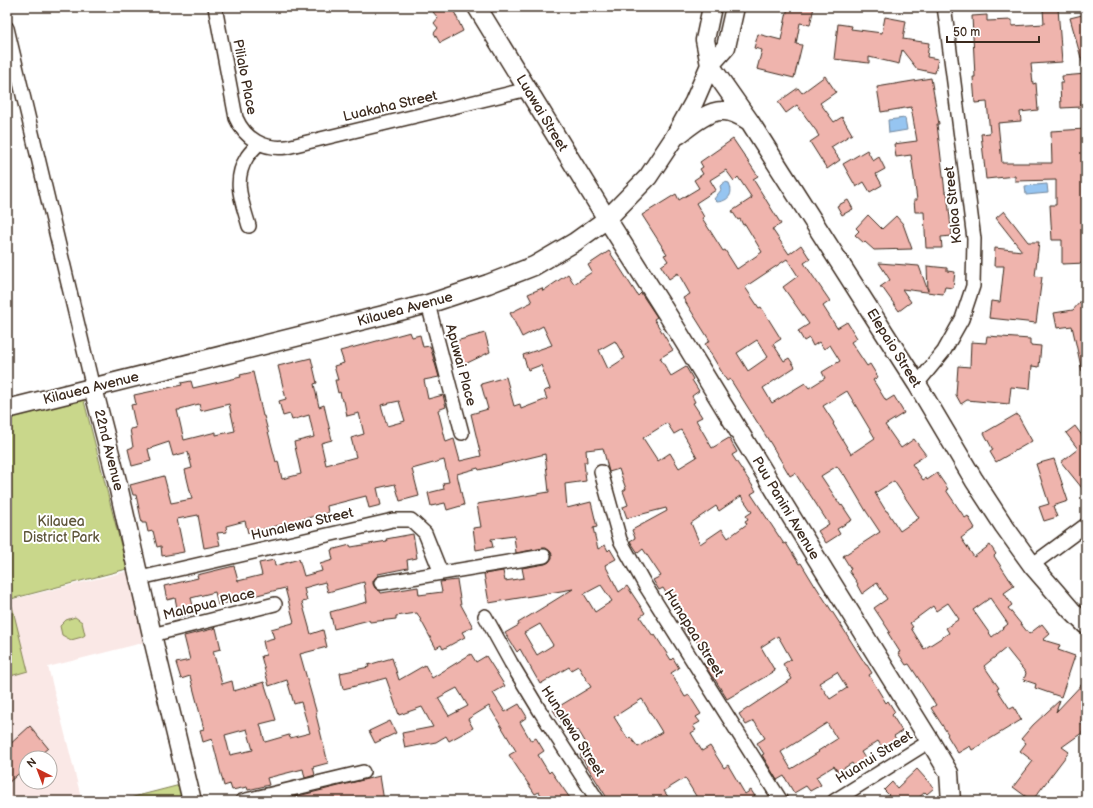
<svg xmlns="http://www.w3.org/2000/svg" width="1093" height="808" font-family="'Balsamiq Sans',sans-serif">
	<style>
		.built { fill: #fae8e6; fill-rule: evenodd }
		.green { fill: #c9d78b; stroke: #828054 }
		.water { fill: #96c5f1; stroke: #72879d }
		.building { fill: #efb4ad; stroke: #3b2a1e; fill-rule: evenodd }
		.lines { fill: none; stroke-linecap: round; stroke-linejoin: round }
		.street-casing { stroke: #3b2a1e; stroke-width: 16 }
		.secondary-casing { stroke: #3b2a1e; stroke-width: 21 }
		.street { stroke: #fff; stroke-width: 13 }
		.secondary { stroke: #fff; stroke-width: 18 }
		.labels { text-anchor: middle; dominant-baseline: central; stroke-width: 4; stroke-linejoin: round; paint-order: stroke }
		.street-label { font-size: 14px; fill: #3b2a1e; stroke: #fff }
		.park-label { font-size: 14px; fill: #5e5539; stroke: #fff }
	</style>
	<rect width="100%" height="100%" fill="#fff"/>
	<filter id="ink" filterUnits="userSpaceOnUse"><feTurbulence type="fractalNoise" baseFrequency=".025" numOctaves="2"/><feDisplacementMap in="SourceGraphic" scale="8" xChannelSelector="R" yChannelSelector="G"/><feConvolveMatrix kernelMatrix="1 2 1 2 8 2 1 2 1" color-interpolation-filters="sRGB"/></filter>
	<g filter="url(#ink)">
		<path class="built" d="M128 571 146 642 48 667 82 801H7V601ZM26 758H50V782H26Z"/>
		<path class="green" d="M83 397 127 569 7 600V417Z
			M12 606 28 671 7 677V608Z
			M75 617 82 622 85 635 82 637 71 640 62 635 60 626 66 620Z
			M180 785 184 801H118Z"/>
		<path class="water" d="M905 118 907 130 889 133 888 120Z
			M725 182 729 183C734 194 729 201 717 202L714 199 721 190 720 186 722 184Z
			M1047 184 1048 193 1026 195 1025 186Z"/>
		<path class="building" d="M440 7H452L463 31 440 43 434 33 438 28 434 23 438 18 433 12Z
			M788 7H814L810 25 800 23 796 44 802 45 794 78 757 69 762 50 754 48 758 34 781 40Z
			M1058 8 1062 62 1031 64 1033 84 1036 83 1038 110 1020 112 1021 121 998 123 1002 163H1052L1051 131 1086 129V263L1062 264V240H1052L1050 205H1056V180L1015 181V176L986 179 981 134 990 133 987 102 975 103 973 77H975L972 16 987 15V21L1012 20V26L1044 24 1043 9Z
			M1086 14V65H1083L1070 18Z
			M885 17 906 21 903 39 929 43 927 57 938 59 935 73 917 69 902 50 899 64 869 57V63L834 59 838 24 852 26 851 29 882 33Z
			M1086 74V100H1081V107L1061 108 1060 83H1063L1062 76Z
			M825 76 836 92 820 103 834 122 842 117 852 134 831 147 840 160 827 169 810 142 819 136 817 133V132L797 105 786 113 778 102 798 88 802 93Z
			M931 78 939 124H937L945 192H947L952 236 941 237 942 248H926L924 212H915L914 200H917L911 155 896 157 894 144 917 141 911 107 881 112 877 87Z
			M733 139 758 176 753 179 781 224 772 229 789 254 801 245 810 259 804 263 830 301 823 306 837 328 847 322 857 338 851 342 867 366 870 364 878 377 873 380 886 401 894 396 904 413 885 425 901 448 914 439 926 455 912 464 923 480 926 478 927 480 937 473 948 489 946 490 965 518 968 516 975 528 961 538 974 557 990 545 996 554 994 556 1014 586 1004 593 1012 605 1008 608 1029 634 1042 624 1050 634 1043 640 1060 645 1058 650 1075 656 1061 697 1035 688 1036 684 1024 680 1026 673 1006 648 984 666 999 688 997 689 1010 709 1014 707 1021 720 972 750 970 746 958 753 947 735 948 734 931 708 936 705 909 664 906 665 898 653 900 652 888 633 890 632 874 608 887 599 877 583 862 594 857 585 858 584 849 571 851 569 843 556 880 532 866 511 844 474 843 475 837 466 821 476 841 506 842 505 852 520 837 529 840 534 826 543 818 531 829 524 807 490H806L795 473 790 476 771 444 730 379 727 381 705 344 710 341 683 298 690 294 678 273 669 279 661 266 668 261 664 255 667 254 642 215 676 194 679 200 699 188 694 180 703 174 700 169 703 167 700 162ZM726 170 734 181 738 177 752 198 732 211 738 220 740 219 743 225 745 224 762 252 737 269 725 250 723 251 702 218 704 217 696 203 716 190 710 180ZM787 259 798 276 783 287 809 324 798 331 804 341 809 338 813 346 819 342 824 349 830 345 840 361 822 372 825 378 809 388 805 383 772 403 763 388 795 367 789 358 784 361 773 344 781 339 761 307 759 308 745 287ZM757 340 768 357 748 371 737 353ZM847 391 875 438 851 454 833 424 834 423 823 406ZM894 481 919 518 900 531 887 511H886L875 493ZM990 598 1008 624 992 637 973 610ZM948 603 959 619 946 628 949 633 924 649 911 628 913 627 910 623 933 606 936 611Z
			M867 150 873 161 879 157 885 169 876 174 882 185 870 192 864 182 856 187 843 164Z
			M848 200 853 209 842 215 837 206Z
			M1004 211 1028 242H1039L1035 276 1042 277 1036 323 989 318 991 301 1000 302 1004 266H994L995 248 1022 251 996 218Z
			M868 215 882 229 896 216 903 224 912 249 874 250 865 242 864 243 855 235 859 231 856 228Z
			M609 251 638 296 641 293 657 317 654 319 673 350 660 358 671 376 686 367 693 379 692 380 699 391 692 396 695 402 693 403 702 417 696 420 712 448 729 438 737 452 732 455 756 491 751 494 784 544 786 543 799 564 801 563 815 586V585L844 630 866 665H867L872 673 869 675 886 703 888 701 895 712 892 715 902 731 894 736 899 743 885 752 878 741 861 752 868 763 857 770 852 763 838 772 834 766 816 777 821 785 810 791 806 786 794 793 784 776 777 780 762 755 764 754 757 743 765 738 754 721 746 725 739 714 792 679 783 664 791 659 778 636 761 647 775 671 727 699 714 678H713L704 664 709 661 694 637 690 640 682 626 686 624 663 588 659 590 653 580 661 576 643 549 638 553 630 541 635 538 632 530 667 511 666 508 627 518 623 507 628 505 623 491 626 489 619 469 609 472 603 448 586 450 587 462H584L586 481 565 484 567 508 591 502 597 527 593 528 598 549 605 545 608 551 610 549 616 559 605 565 619 592 627 586 645 613 640 617 653 636 655 635 671 660 673 658 679 668 671 673 685 697 689 695 701 714 696 717 700 722 693 726 696 730 691 733 702 751 710 746 724 768 728 765 745 794 751 790 758 801H699L685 778 664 791 671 801H609L580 755 589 748 578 730 573 733 565 720 561 722 553 710 591 687 578 666 571 670 569 667 540 684 520 649 517 652 505 633 519 625 518 623 573 589 489 603 484 574 503 571 505 581 524 578 522 568 545 564 549 562 552 558V554L550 551 546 548H543L516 553 514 536 491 539 493 547 476 550 473 528 481 527 477 504 549 492 545 454 479 470 478 468 457 474 464 505 447 510 445 503 431 506 428 493 444 489 443 483 449 482 444 460 412 469 419 496 400 501 395 484 377 488 381 505 369 508 366 496 327 506 328 513 303 519V522L289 525 288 523 248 533 245 521 226 526 227 532 217 533 220 545 204 548 198 515 177 519 184 552 162 556 161 546 157 547 153 531 148 532 146 523H142L136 495H133L130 485 164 476 171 503 192 499 185 470 192 468 188 452 173 456 169 442 148 449 151 461 132 466 128 449 133 447 130 429 136 428 131 405 136 404 134 395 182 385 181 383 191 381 193 388 241 377 240 375 253 372 263 416H264L276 462 278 461 282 479 301 474 294 442 314 437 309 415 292 420 290 414 283 416 279 401 286 399 278 366 311 358 317 383 314 384 319 407 324 405 332 440 321 443 326 465 356 457 351 438 364 434 359 413 347 416 344 401H342L340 392 338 393 335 380H338L334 366 344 363 340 351 410 332 412 337 420 335 423 347 430 346 439 377 424 380 428 399 443 395 446 407 438 410 446 442 454 439 460 461 481 456 471 414 488 409 481 384 506 377 514 406 520 404 521 409 547 399 544 391 550 389 541 365 528 370 523 355 552 345 543 326 522 337 510 313 532 302 528 294 542 288 543 291 568 274 574 284 592 272 588 265ZM615 341 625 358 608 369 599 350ZM399 401 405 421 387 426 381 405ZM199 404 201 411 229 404 235 431 216 435V432L184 440 177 410H180V409ZM667 423 674 434 681 430 697 457 679 468 670 453 658 461 643 438ZM741 496 752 512 746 516 748 519 745 521 747 524 728 538 722 529 700 544 691 523 716 506 719 511ZM601 585 612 601 595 612 584 594ZM540 624 553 645 537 655 524 633ZM837 672 847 688 830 699 819 683ZM642 699 662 732 638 747 630 737 628 739 614 717ZM827 723 837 739 818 751 819 752 791 769 781 752Z
			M879 263 919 266 928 291 927 266 947 268V271L955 272 953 288 945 287 943 294 902 289 911 302 899 311 882 287H880L890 280Z
			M1086 295V371H1082L1072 326 1057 328 1054 313 1073 310Z
			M485 333 490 352 463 365 456 341Z
			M987 336 1030 339V345L1041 346 1039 367 1032 366 1030 389 1011 387 1009 404 967 400 961 404 956 395 958 366 970 367 971 342 986 343Z
			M1017 414 1032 441 996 462 990 452 993 450 984 433Z
			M1075 426 1086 441V493L1061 462 1078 449 1066 433Z
			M1054 459 1068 501 1053 506 1057 517 1044 521 1039 507 1049 504 1036 464Z
			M413 534 417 558 407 560 408 568 378 574V576L376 577 373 581V584L375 588 380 591 381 593 418 587 419 595 442 592 440 582 457 580 461 605 473 627 462 632 465 637 443 649 441 645 436 648 417 613 396 616V619L370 622 369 620 334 629 330 612 367 602 364 582 328 592 325 582 304 588 307 601 302 602 311 634 323 630 327 647 300 654 317 714 316 715 328 763 313 767 315 775 305 778 303 769 267 778 269 785 248 790 247 787 232 790 230 784 224 786 212 739 203 742 200 730 204 729 190 676 181 679 176 663 190 660 184 636 216 628 221 649 213 651 222 684 232 681 234 691 264 682 276 720 260 724 265 742 289 735 290 738 310 733 301 702 294 704 287 680 269 686 261 656 266 655 263 641 274 638 271 629 293 623V622H294L285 588 218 605 215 592 191 598 195 613 179 617 175 598 167 600 164 586 198 578 197 575 234 566 238 581 262 575 259 563 274 560 275 566 299 559 304 576 322 571 320 564 333 560 331 550 350 545 351 547 387 541 386 539ZM247 729 253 750 230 755 225 735Z
			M471 654 476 662 486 656 505 686 493 693 505 712 519 704 527 717 520 722 531 741 536 738 544 751 538 755 549 773 551 771 572 801H545L539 792 535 794 509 755 516 751 489 706 468 719 473 728 449 741 446 736 436 742 405 748 402 733 433 727 422 707 399 715 386 678 364 684 343 689 340 673 369 667 368 665 392 658 399 680 425 665 432 678ZM457 688 468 706 449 716 438 698Z
			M1086 680V718L1080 722 1086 730 1062 747 1069 752 1032 801 1013 787 1033 761 1020 751 1026 743 1021 739 1033 725 1060 700 1056 712Z
			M390 721 396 733 375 743 369 731Z
			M30 726 48 748 36 758H26V767L7 784V747Z
			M917 769 934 788 927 794 925 792 915 801H882L889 795 884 790 892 782 897 788Z
			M380 776 384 801H283L282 800 367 779Z"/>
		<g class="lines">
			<g class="street-casing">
				<path id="street" d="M215 7 236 118C245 139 264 150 287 147L528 89
					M7 28 93 388
					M249 226C242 201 232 181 247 157 250 152 255 148 259 143
					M428 304 462 433
					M917 384 944 351 962 319 973 286 974 239 946 20 944 7
					M601 472 620 540 645 585 781 801
					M1032 565 1086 525
					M140 578 393 520H411L425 533 441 573
					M381 583 544 556
					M485 616 511 663 540 711 598 801
					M152 635 275 604
					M242 801 363 772
					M834 801 930 741"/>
			</g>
			<g class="secondary-casing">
				<path id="secondary" d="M477 7 607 219 669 317 825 572 930 741 949 773 951 801
					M712 7 705 40 710 65 750 122 917 384 974 480 1004 526 1032 565 1071 610 1086 625
					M678 135C690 126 707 111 722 111 732 110 741 116 749 121
					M93 388 117 481 152 635 192 801
					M7 409 428 304 488 284 534 266 575 242 607 219 648 177 674 138 694 102 710 65 726 47 735 7"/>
			</g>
			<use href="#street" class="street"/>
			<use href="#secondary" class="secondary"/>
		</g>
	</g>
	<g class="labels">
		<g class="street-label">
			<text transform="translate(245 77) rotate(79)">Pilialo Place</text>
			<text transform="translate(390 106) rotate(-13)">Luakaha Street</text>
			<text transform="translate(542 113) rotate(59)">Luawai Street</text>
			<text transform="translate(953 205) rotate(-96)">Koloa Street</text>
			<text transform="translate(405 309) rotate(-15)">Kilauea Avenue</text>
			<text transform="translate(894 348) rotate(58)">Elepaio Street</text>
			<text transform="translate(461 365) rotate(75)">Apuwai Place</text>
			<text transform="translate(91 388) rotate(-14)">Kilauea Avenue</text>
			<text transform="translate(109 450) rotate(76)">22nd Avenue</text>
			<text transform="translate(786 508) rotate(59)">Puu Panini Avenue</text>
			<text transform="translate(302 524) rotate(-13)">Hunalewa Street</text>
			<text transform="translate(209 604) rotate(-14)">Malapua Place</text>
			<text transform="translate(694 633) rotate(58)">Hunapaa Street</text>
			<text transform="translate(573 731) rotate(57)">Hunalewa Street</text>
			<text transform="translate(874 757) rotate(-32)">Huanui Street</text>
		</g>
		<g class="park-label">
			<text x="61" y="521">Kilauea<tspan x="61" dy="16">District Park</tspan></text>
		</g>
	</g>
	<rect width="1093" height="808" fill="none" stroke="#fff" stroke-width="24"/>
	<rect x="12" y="12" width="1069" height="784" fill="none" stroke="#3b2a1e" stroke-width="1.5" filter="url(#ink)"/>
	<g transform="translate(38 770) rotate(318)"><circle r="19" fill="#ffffff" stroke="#b1aaa5"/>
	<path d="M0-3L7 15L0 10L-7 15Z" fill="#c8321e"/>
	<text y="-6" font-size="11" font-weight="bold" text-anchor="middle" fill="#3b2a1e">N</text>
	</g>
	<path d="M947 36v6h92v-6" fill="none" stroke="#3b2a1e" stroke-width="2"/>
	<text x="953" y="36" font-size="12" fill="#3b2a1e" stroke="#ffffff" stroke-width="3" paint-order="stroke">50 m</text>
</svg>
